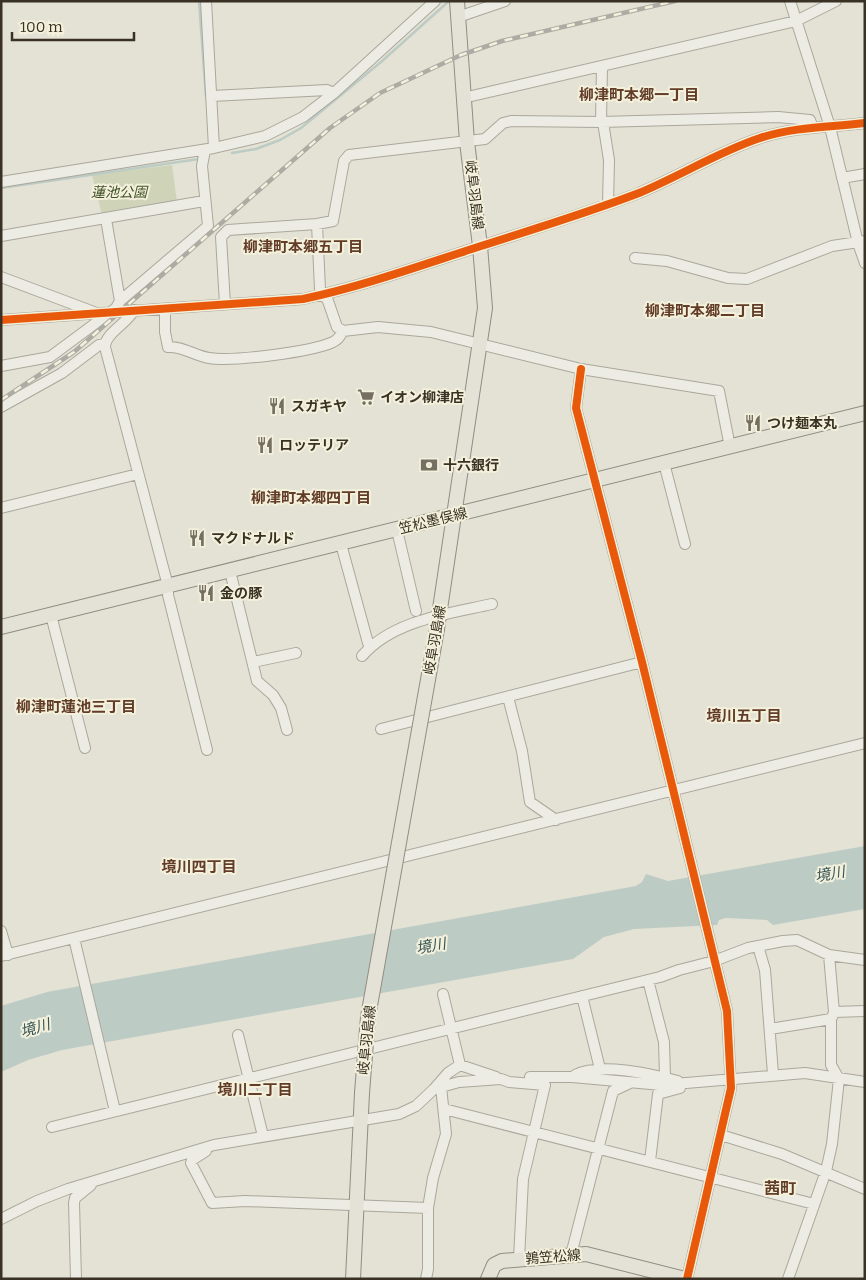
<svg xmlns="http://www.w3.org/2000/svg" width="866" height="1280" font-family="Bitter,'Noto Sans JP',serif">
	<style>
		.green { fill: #cfd4b8 }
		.water { fill: #bdcbc5 }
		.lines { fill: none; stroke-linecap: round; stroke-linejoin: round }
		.stream { stroke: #bdcbc5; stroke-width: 2.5 }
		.minor-casing { stroke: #aaa79c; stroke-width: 12 }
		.major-casing { stroke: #908d83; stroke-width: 16 }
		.minor { stroke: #edece4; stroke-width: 10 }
		.major { stroke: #e4e2d7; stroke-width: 14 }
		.rail-casing { stroke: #adaba4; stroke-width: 4.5 }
		.rail { stroke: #f3f0dc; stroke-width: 2.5; stroke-dasharray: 8; stroke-linecap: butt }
		.major-bridge-casing { stroke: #908d83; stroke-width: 16; stroke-linecap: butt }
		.major-bridge { stroke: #e4e2d7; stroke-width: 14 }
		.cycleway-casing { stroke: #f3f0dc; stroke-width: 11 }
		.cycleway { stroke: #e8590c; stroke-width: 8 }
		.labels { text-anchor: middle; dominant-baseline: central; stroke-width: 4; stroke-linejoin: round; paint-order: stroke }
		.park-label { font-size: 14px; font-style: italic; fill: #44542c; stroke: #f3f0dc }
		.street-label { font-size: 14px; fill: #393124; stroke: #f3f0dc }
		.poi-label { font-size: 14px; font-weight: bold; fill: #393124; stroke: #f3f0dc; text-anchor: start }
		.neighbourhood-label { font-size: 15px; font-weight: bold; fill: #623c27; stroke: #f3f0dc }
		.water-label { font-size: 15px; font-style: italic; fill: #355557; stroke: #f3f0dc }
		.quarter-label { font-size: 16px; font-weight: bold; fill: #623c27; stroke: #f3f0dc }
	</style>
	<rect width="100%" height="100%" fill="#e4e2d4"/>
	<path class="green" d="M172 165 177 202 102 215 92 175Z"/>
	<path class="water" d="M865 846V909L773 925 767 920 726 918 719 920 717 925 634 929 604 937 573 959 62 1050 28 1060 1 1072V1006L47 992 636 886 642 882 646 874 668 881Z"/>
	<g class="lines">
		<path class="stream" d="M199 1 206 97
			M232 153 256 149 280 140 301 128 381 62 449 1
			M1 188 199 159"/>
		<g class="minor-casing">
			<path id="minor" d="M206 1 214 148
				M790 1 830 127 858 243 865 263
				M458 17 505 1
				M212 96 327 90 334 93
				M463 98 796 21 836 1
				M601 122 602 66
				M603 122 609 160 608 204
				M842 178 865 174
				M1 182 214 148 265 136 303 117 334 93 435 1
				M106 219 120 301
				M317 224 320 289 328 301 337 327 343 331 378 327 431 332 581 369 719 391 730 447
				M1 236 204 201
				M635 258 667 261 728 278 747 279 832 246 865 241
				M1 277 94 312
				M225 304 221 237 228 230 317 224 333 221 344 161 349 155 485 139 503 123 511 121 601 122 778 117 810 120 813 128
				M165 309V332L168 347C183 346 195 356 209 358 232 362 312 352 333 342 338 340 340 336 343 331
				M134 310C128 323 105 333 105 347L168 586V595L207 750
				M1 320 303 299C364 286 422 265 481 246 534 229 587 213 639 193 680 176 718 152 760 138 793 127 830 127 865 123
				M1 366 50 357 116 308 120 301 208 226 202 166 205 150
				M581 369 576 408 642 662 727 1011 731 1088 687 1279
				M1 407 62 373 99 345 105 344
				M664 463 685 544
				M1 508 138 474
				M397 530 416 611
				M341 544 368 643 370 646
				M230 571 257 681 273 695 281 708 287 730
				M51 615 85 748
				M362 656C393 620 448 614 492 604
				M253 662 296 653
				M508 697 522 751 530 802 556 820
				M381 729 642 662
				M1 931 8 955
				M74 938 115 1111
				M758 946 765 970 773 1074
				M829 955 834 1012 865 1011
				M1 956 865 743
				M648 980 664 1042 665 1077
				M443 994 460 1065
				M582 996 600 1069
				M770 1029 831 1019 834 1013
				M238 1035 263 1136
				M575 1075C601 1062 650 1074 678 1081
				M530 1077H572L662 1085 805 1073 865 1082
				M434 1089 448 1073 460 1065 496 1077
				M444 1109 814 1204
				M52 1127 660 977 679 970 714 961 748 948 783 941 797 940 829 955 865 960
				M721 1135 782 1154 865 1189
				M206 1151 192 1160 191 1163 212 1203 245 1201 428 1208
				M650 1161 658 1094 680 1088
				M1 1219 37 1201 68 1189 214 1145 399 1114 416 1106 434 1089 459 1082 501 1079 509 1082 545 1085 523 1179 519 1259
				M573 1254V1247L613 1091 630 1083
				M76 1279 74 1203 75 1198 91 1185
				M426 1279 428 1269V1208L433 1178 446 1134 441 1087
				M788 1279 826 1171 832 1144 839 1079 831 1065V1019"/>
		</g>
		<g class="major-casing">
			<path id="major" d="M1 627 865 413
				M437 629 485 308 480 246 467 142 457 1
				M353 1279 362 1093
				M488 1279 494 1265 502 1261 586 1254 685 1279"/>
		</g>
		<use href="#minor" class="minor"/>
		<use href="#major" class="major"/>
		<g class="rail-casing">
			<path id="rail" d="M1 400 74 352 330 128 380 93 461 55 502 41 675 1"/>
		</g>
		<use href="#rail" class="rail"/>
		<g class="major-bridge-casing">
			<path id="major-bridge" d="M362 1093 368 1017 437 629"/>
		</g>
		<use href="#major-bridge" class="major-bridge"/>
		<g class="cycleway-casing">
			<path id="cycleway" d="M1 320 303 299C364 286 422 265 481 246 534 229 587 213 639 193 680 176 718 152 760 138 793 127 830 127 865 123
				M581 369 576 408 642 662 727 1011 731 1088 687 1279"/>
		</g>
		<use href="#cycleway" class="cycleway"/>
	</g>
	<defs>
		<g id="supermarket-bare" transform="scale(1.35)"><path d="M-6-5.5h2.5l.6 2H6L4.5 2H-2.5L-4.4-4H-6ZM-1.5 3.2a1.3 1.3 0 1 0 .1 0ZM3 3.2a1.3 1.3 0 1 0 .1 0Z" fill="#756f62" stroke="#f3f0dc" stroke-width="2.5" paint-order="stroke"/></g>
		<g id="restaurant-bare" transform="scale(1.35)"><path d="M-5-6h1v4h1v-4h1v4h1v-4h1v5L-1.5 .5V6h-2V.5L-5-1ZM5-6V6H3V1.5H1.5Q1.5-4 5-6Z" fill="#756f62" stroke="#f3f0dc" stroke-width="2.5" paint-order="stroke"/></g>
		<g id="bank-bare" transform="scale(1.35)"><path d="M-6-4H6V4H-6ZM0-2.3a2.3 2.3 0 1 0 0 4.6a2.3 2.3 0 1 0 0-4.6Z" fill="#756f62" stroke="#f3f0dc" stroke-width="2.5" paint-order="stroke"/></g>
	</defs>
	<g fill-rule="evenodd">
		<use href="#supermarket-bare" x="366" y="397"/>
		<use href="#restaurant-bare" x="277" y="406"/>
		<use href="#restaurant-bare" x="753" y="423"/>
		<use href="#restaurant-bare" x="265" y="445"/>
		<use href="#bank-bare" x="429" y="465"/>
		<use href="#restaurant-bare" x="197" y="538"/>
		<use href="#restaurant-bare" x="206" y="593"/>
	</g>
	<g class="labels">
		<g class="park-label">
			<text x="119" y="192">蓮池公園</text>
		</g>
		<g class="street-label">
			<text transform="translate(474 195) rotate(83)">岐阜羽島線</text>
			<text transform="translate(433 521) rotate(-14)">笠松墨俣線</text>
			<text transform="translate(435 640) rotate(-80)">岐阜羽島線</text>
			<text transform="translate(367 1040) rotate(-84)">岐阜羽島線</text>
			<text transform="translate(553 1257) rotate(-4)">鶉笠松線</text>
		</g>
		<g class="poi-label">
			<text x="380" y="397">イオン柳津店</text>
			<text x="291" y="406">スガキヤ</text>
			<text x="767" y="423">つけ麺本丸</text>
			<text x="279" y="445">ロッテリア</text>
			<text x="443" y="465">十六銀行</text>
			<text x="211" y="538">マクドナルド</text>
			<text x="220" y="593">金の豚</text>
		</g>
		<g class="neighbourhood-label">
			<text x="639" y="95">柳津町本郷一丁目</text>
			<text x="303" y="247">柳津町本郷五丁目</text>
			<text x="705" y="311">柳津町本郷二丁目</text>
			<text x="311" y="498">柳津町本郷四丁目</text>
			<text x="76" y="707">柳津町蓮池三丁目</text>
			<text x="744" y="716">境川五丁目</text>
			<text x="199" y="867">境川四丁目</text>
			<text x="255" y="1090">境川二丁目</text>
		</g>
		<g class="water-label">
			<text transform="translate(830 874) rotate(-10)">境川</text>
			<text transform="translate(431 946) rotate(-10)">境川</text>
			<text transform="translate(35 1028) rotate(-16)">境川</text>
		</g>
		<g class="quarter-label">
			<text x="780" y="1188">茜町</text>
		</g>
	</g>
	<rect width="866" height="1280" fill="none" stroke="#393124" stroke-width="5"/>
	<path d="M12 32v8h122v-8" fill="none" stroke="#393124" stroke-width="2.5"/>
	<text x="20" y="32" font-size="15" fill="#393124" stroke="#f3f0dc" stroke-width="4" paint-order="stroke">100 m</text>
</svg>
